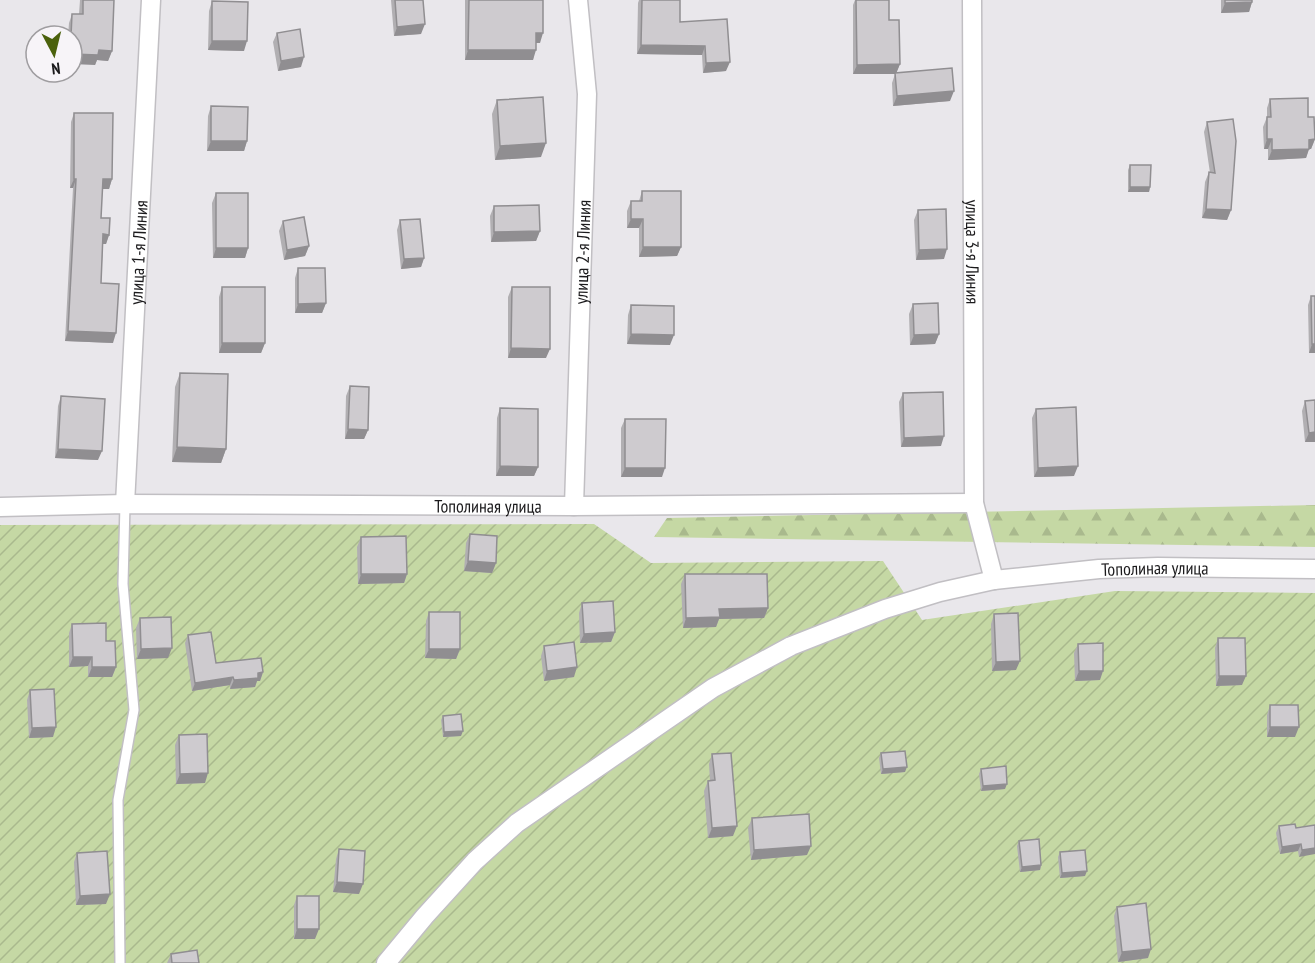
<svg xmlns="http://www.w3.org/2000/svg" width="1315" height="963" font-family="'PT Sans Narrow',sans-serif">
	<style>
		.forest { fill: url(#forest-firs) }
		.garden { fill: url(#garden-furrows) }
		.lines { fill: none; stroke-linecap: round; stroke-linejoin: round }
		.service-casing { stroke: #c1bfc3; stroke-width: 12 }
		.minor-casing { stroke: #c1bfc3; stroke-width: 21 }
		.service { stroke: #fff; stroke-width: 9 }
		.minor { stroke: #fff; stroke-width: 18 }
		.wall { fill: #b1afb2 }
		.shaded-wall { fill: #908e91 }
		.building { fill: #cecbcf; stroke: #908e91; stroke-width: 1.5 }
		.labels { text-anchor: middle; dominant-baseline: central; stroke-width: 4.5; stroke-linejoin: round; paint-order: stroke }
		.street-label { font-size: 18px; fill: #1b1a1c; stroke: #f7f4f8 }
	</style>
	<defs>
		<pattern id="forest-firs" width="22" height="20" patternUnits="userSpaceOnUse" patternTransform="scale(1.5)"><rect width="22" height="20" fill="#c5d8a4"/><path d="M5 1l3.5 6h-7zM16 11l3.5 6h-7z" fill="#a9b98d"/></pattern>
		<pattern id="garden-furrows" width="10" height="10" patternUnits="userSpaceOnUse" patternTransform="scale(1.5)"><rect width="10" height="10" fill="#c5d8a4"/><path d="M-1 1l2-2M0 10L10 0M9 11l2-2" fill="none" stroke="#a9b98d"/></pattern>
	</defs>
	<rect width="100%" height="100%" fill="#e9e7eb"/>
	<path class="forest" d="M1315 505V547L654 537 667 518Z"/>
	<path class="garden" d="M594 524 651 563 883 561 922 620 1115 591 1315 593V963H0V525Z"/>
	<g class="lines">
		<g class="service-casing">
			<path id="service" d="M120 963 118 800 134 710 123 584 125 504"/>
		</g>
		<g class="minor-casing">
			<g id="minor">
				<path id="s1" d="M972 0 974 503 994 580"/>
				<path id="s2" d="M125 504 151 0"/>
				<path id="s3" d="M574 506 587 94 578 0"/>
				<path id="s4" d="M0 507 125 504 574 506 974 503"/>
				<path id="s5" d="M386 963 425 916 475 861 517 823 713 688 791 646 885 609 940 592 994 580 1099 569 1158 567 1315 569"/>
			</g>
		</g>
		<use href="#service" class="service"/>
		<use href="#minor" class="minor"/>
	</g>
	<path class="wall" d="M80 0H114L112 51 108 61 97 60 95 65 72 36H68L69 23 72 14H79Z
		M391 0H423L421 34 394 36Z
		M465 0H543L540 43H536L533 60H465Z
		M639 0H680V22L727 19 726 71 703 73 702 55 637 54 638 3Z
		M855 0H889V20L900 64 896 73 950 101 893 106 892 83 895 74H853V5Z
		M1221 0H1252V2L1249 12 1221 13Z
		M212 1 244 51 208 50 209 11Z
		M277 33 301 67 278 71 273 42Z
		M1270 99 1308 117 1315 139 1311 149H1309L1306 158 1268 160V149H1264L1263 127 1267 117V108Z
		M497 100 541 157 495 160 492 114Z
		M211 106 247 141 244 151H207L208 116Z
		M74 113 112 179 109 189H102L101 218 109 235 106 244H103L101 283 113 343 65 341 73 188H70L71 122Z
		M1207 122 1231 210 1227 220 1202 218 1205 182 1209 172 1210 173 1204 132Z
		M1130 165 1150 187 1149 192H1128V170Z
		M642 191 681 247 677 256 639 257V228H627V211L631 201H639Z
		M216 193 248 248 245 258H213L212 203Z
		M494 206 540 231 536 241 491 242 490 216Z
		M918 210 944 259 916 260 914 220Z
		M400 220 424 258 421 267 401 269 397 230Z
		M283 221 309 246 305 256 284 260 279 231Z
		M298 268 326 303 322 313H295V278Z
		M222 287 265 343 261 353H219V297Z
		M512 287 546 358H508V297Z
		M1311 296 1315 353H1309L1308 305Z
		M913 304 939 334 935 344 910 345 909 314Z
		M631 305 670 345 627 344 628 315Z
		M180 373 226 449 221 463 172 462 175 387Z
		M350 386 368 430 364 439H345L346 396Z
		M903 393 941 446 901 447 899 402Z
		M61 396 98 460 55 458 58 406Z
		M1315 400V442H1305L1302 411 1305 401Z
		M500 408 538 467 534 476H496L497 418Z
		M1036 409 1074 476 1034 477 1032 418Z
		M625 419 662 477H621V428Z
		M470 534 496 563 492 573 464 571 466 543Z
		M361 537 407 574 404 583 358 584 357 547Z
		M685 574 768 608 764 618 719 619 716 627 683 628 681 584Z
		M582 603 615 632 611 642 580 643 579 613Z
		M429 612 460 649 456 659 425 658 426 621Z
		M994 614 1016 670 992 671 991 624Z
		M140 618 168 658 137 659 136 628Z
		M72 624 106 641 116 667 112 677H88V666L69 667V633Z
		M188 635 216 663 263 672 260 681H257L255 687 230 689V685L192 691 185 643Z
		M1218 638 1242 685 1216 686 1215 648Z
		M1078 644 1100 680 1075 681 1074 653Z
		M544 646 574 677 544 681 541 656Z
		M30 690 53 737 29 738 27 700Z
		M1270 705 1295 737H1267V715Z
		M443 716 461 736 443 737 441 720Z
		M179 735 205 783 176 784 175 745Z
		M881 753 905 772 881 774 879 758Z
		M712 754 733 836 708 838 704 791 708 781H710L709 764Z
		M981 769 1005 789 981 791 979 774Z
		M752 818 807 855 751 860 748 828Z
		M1315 825 1299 857 1298 851 1280 854 1276 833 1279 826 1296 828Z
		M1019 841 1041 865 1040 870 1020 872 1017 846Z
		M339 849 359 894 333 892 336 859Z
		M1060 852 1085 876 1060 878 1058 857Z
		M77 853 106 904 76 905 74 862Z
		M297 896 315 939H294V905Z
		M1117 907 1148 958 1118 962 1114 916Z
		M171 954 199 963H167Z"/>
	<path class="shaded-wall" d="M1252 2 1249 12 1221 13 1225 3Z
		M425 24 421 34 394 36 397 27Z
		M536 33H543L540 43H533Z
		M212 41H247L244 51 208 50Z
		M641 45 705 46 702 55 637 54Z
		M99 50 112 51 108 61 97 60 95 65 72 64V54Z
		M468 50H536L533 60H465Z
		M304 57 301 67 278 71 281 61Z
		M730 62 726 71 703 73 706 63Z
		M900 64 896 74H853L857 65Z
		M954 91 950 101 893 106 897 96Z
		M1267 139H1272L1268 149H1264Z
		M1315 139 1311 149H1309L1306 158 1268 160 1272 150 1309 140Z
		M211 141H247L244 151H207Z
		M546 143 541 157 495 160 500 146Z
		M74 179H76L73 188H70Z
		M103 179H112L109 189H99Z
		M1130 187H1150L1149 192H1128Z
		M1206 209 1231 210 1227 220 1202 218Z
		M631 219H643L639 228H627Z
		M540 231 536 241 491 242 494 232Z
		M103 234 109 235 106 244H100Z
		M309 246 305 256 284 260 287 250Z
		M643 247H681L677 256 639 257Z
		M216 248H248L245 258H213Z
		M947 249 944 259 916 260 919 250Z
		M424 258 421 267 401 269 404 259Z
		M326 303 322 313H295L298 304Z
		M68 331 116 333 113 343 65 341Z
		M631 334 674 335 670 345 627 344Z
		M939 334 935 344 910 345 914 335Z
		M222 343H265L261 353H219Z
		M1312 344H1315V353H1309Z
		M511 348 550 349 546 358H508Z
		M348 429 368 430 364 439H345Z
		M1315 432V442H1305L1309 433Z
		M944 436 941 446 901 447 904 438Z
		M177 447 226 449 221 463 172 462Z
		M58 449 102 451 98 460 55 458Z
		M500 466 538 467 534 476H496Z
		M1078 466 1074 476 1034 477 1038 468Z
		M625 468H665L662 477H621Z
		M468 561 496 563 492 573 464 571Z
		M361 574H407L404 583 358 584Z
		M768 608 764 618 719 619 716 627 683 628 686 618 719 609Z
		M615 632 611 642 580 643 584 634Z
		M172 648 168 658 137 659 141 649Z
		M429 649H460L456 659 425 658Z
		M73 657H92L88 666 69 667Z
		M1020 661 1016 670 992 671 996 662Z
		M92 667H116L112 677H88Z
		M577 667 574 677 544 681 547 671Z
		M1079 671H1103L1100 680 1075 681Z
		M263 672 260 681H257L255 687 230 689 234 680Z
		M1219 676H1246L1242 685 1216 686Z
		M233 677 230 685 192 691 195 683Z
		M56 727 53 737 29 738 32 728Z
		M1270 727H1299L1295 737H1267Z
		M463 731 461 736 443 737 444 732Z
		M907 767 905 772 881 774 883 769Z
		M208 773 205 783 176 784 180 774Z
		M1007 784 1005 789 981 791 983 786Z
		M737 826 733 836 708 838 712 828Z
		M1301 844 1298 851 1280 854 1282 847Z
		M811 846 807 855 751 860 754 850Z
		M1315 848V854L1299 857 1302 850Z
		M1041 865 1040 870 1020 872 1022 867Z
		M1087 871 1085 876 1060 878 1062 873Z
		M337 882 363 884 359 894 333 892Z
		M110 894 106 904 76 905 80 896Z
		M297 929H319L315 939H294Z
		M1151 949 1148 958 1118 962 1122 952Z"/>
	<path class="building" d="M83 0H114L112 51 99 50 98 55 72 54 71 36 72 14H83Z
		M395 0H423L425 24 397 27Z
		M469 0H543V33H536V50H468Z
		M642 0H680V22L727 19 730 62 706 63 705 46 641 45Z
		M856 0H889V20H899L900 64 857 65Z
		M1225 0H1252V2L1225 3Z
		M212 1 248 2 247 41H212Z
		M300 29 304 57 281 61 277 33Z
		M952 68 954 91 897 96 895 73Z
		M543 97 546 143 500 146 497 100Z
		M1308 98V117H1314L1315 139 1309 140V149L1272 150V139H1267V117H1271L1270 99Z
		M211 106 248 107 247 141H211Z
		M74 113H113L112 179H103L101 218H110L109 235 103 234 101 283 119 284 116 333 68 331 76 179H74Z
		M1233 119 1236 141 1231 210 1206 209 1209 172 1215 173 1207 122Z
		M1130 165H1151L1150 187H1130Z
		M642 191H681V247H643V219H631V201H642Z
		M216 193H248V248H216Z
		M539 205 540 231 494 232V206Z
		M946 209 947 249 919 250 918 210Z
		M304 217 309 246 287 250 283 221Z
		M420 219 424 258 404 259 400 220Z
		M298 268H325L326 303 298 304Z
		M222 287H265V343H222Z
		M512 287H550V349L511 348Z
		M1311 296H1315V344H1312Z
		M938 303 939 334 914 335 913 304Z
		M631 305 674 306V335L631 334Z
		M180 373 228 374 226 449 177 447Z
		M350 386 369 387 368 430 348 429Z
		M943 392 944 436 904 438 903 393Z
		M61 396 105 399 102 451 58 449Z
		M1315 400V432L1309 433 1305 401Z
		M1076 407 1078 466 1038 468 1036 409Z
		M500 408 538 409V467L500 466Z
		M625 419H666L665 468H625Z
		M470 534 497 536 496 563 468 561Z
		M406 536 407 574H361V537Z
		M685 574H767L768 608 719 609 720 617 686 618Z
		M613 601 615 632 584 634 582 603Z
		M429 612H460V649H429Z
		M1018 613 1020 661 996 662 994 614Z
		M171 617 172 648 141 649 140 618Z
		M106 623V641H115L116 667H92V657H73L72 624Z
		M211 632 216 663 261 658 263 672 258 673V678L234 680 233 677 195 683 188 635Z
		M1218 638H1245L1246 676H1219Z
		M574 642 577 667 547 671 544 646Z
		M1103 643V671H1079L1078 644Z
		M54 689 56 727 32 728 30 690Z
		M1270 705H1298L1299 727H1270Z
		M461 714 463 731 444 732 443 716Z
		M207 734 208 773 180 774 179 735Z
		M905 751 907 767 883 769 881 753Z
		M731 753 737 826 712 828 708 781 715 780 712 754Z
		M1006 766 1007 784 983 786 981 769Z
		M809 814 811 846 754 850 752 818Z
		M1295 824 1296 828 1315 825V848L1302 850 1301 844 1282 847 1279 826Z
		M1039 839 1041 865 1022 867 1019 841Z
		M339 849 365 851 363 884 337 882Z
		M1085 850 1087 871 1062 873 1060 852Z
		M107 851 110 894 80 896 77 853Z
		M297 896H319V929H297Z
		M1146 903 1151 949 1122 952 1117 907Z
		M197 950 199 963H172L171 954Z"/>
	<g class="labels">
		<g class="street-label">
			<text stroke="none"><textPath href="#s2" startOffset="252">улица 1-я Линия</textPath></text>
			<text stroke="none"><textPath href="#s1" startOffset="252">улица 3-я Линия</textPath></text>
			<text stroke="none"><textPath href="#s3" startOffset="254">улица 2-я Линия</textPath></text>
			<text stroke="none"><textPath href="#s4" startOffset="488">Тополиная улица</textPath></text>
			<text stroke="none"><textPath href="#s5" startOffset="894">Тополиная улица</textPath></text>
		</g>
	</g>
	<g transform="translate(54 54) rotate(173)"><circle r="28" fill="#f7f4f8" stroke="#9f9da0" stroke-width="1.5"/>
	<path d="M0-4.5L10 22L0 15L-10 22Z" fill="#4b610c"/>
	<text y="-9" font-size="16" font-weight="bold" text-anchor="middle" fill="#1b1a1c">N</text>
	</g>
</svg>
